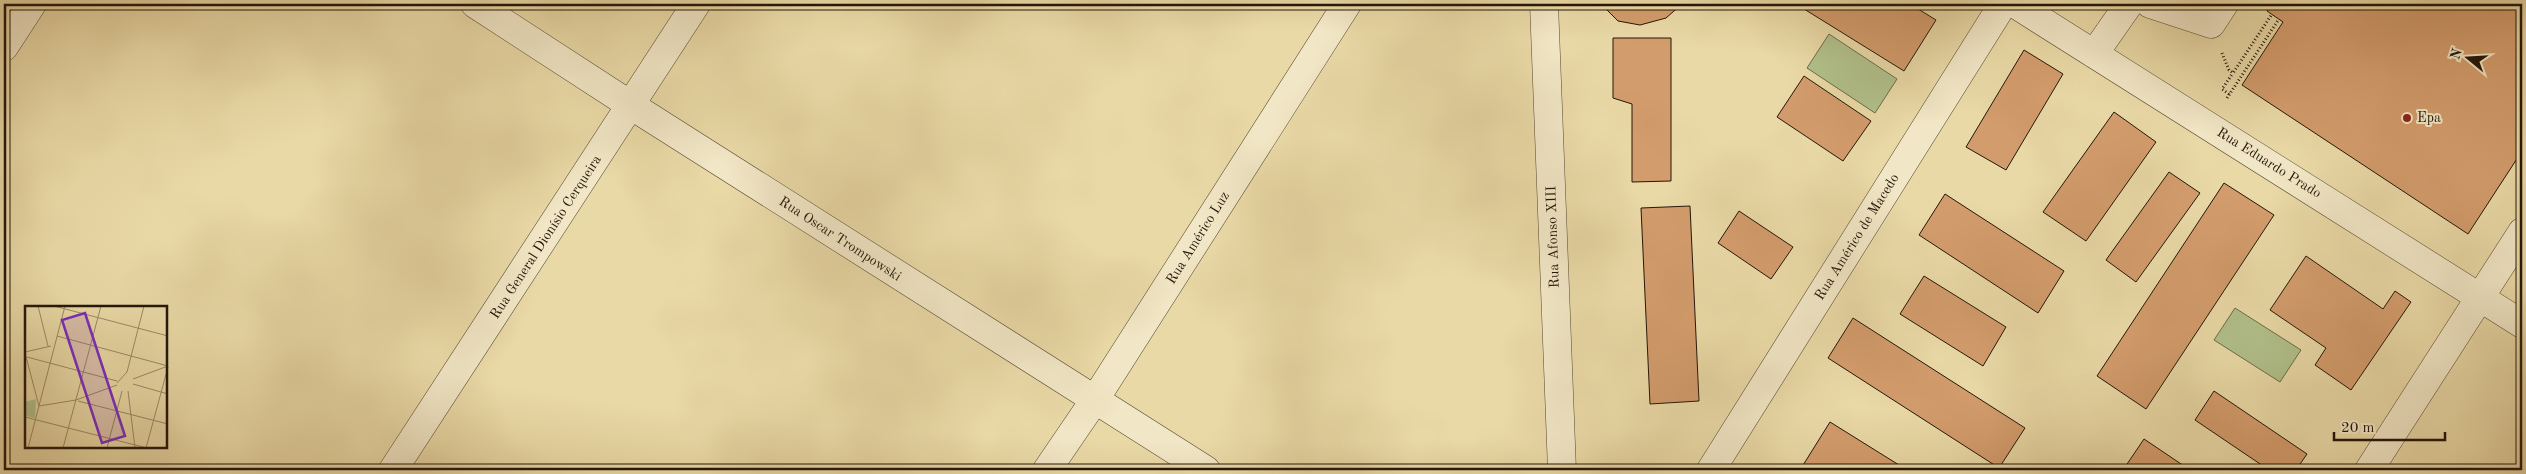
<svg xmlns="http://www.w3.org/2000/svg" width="2526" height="474" font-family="'Old Standard TT',serif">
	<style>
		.green { fill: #b1c08a; stroke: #6a6b4a }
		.building { fill: #d39c6c; stroke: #241609 }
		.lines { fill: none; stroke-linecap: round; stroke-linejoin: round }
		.minor-casing { stroke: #554730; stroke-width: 29 }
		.path { stroke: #241609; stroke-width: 3; stroke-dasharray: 1 2.5; stroke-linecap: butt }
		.minor { stroke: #f1e6c5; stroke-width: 28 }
		.poi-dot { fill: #8f2418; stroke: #f1e6c5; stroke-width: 2 }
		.labels { text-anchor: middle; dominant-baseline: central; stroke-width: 4; stroke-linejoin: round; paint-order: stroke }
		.poi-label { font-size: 14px; fill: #241609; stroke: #f1e6c5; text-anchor: start }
		.street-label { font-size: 14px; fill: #241609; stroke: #f1e6c5 }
		.inset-road { fill: none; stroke: #9a8b67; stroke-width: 1 }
		.view { fill: #7b2cbf; fill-opacity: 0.15; stroke: #7b2cbf; stroke-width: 2.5 }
		.inset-edge { fill: none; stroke: #241609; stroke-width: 2.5 }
	</style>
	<rect width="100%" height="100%" fill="#e9d9a6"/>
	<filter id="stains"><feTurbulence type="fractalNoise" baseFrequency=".004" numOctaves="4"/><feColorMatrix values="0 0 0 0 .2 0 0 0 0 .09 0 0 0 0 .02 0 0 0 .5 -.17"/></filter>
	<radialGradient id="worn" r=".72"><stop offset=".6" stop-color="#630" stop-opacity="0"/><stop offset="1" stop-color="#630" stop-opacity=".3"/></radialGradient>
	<path class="green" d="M1829 34 1897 79 1875 113 1807 68Z
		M2235 308 2301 350 2280 382 2214 340Z"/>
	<path class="building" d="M1601 4H1682L1666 18 1640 25 1618 21Z
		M1796 4H1910L1936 20 1904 71Z
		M2271 4H2522V151L2468 234 2242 85 2283 22 2267 11Z
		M1613 38H1671V181L1632 182V104L1613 98Z
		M2024 50 2063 74 2006 170 1966 147Z
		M1804 76 1871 121 1843 161 1777 117Z
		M2114 112 2156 142 2086 241 2043 212Z
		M2169 172 2200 193 2136 282 2106 260Z
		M2224 183 2274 215 2146 409 2097 376Z
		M1945 194 2064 271 2038 313 1919 235Z
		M1690 206 1699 401 1650 404 1641 208Z
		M1739 211 1793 247 1771 279 1718 243Z
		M2306 256 2383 309 2395 291 2411 302 2351 390 2315 365 2326 348 2270 310Z
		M1924 276 2006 327 1983 366 1900 314Z
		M1853 318 2025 428 1999 468 1828 358Z
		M2214 391 2307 454 2296 470H2269L2195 420Z
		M1830 422 1907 470H1800Z
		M2144 439 2190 470H2123Z"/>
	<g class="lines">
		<g class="minor-casing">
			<path id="minor" d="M475 4 632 106 1206 470
				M1544 4 1562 470
				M2015 4 2522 324
				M2150 4 2211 24 2224 4
				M4 47 32 4
				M2094 54 2129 4
				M393 470 696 4
				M1047 470 1094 401 1347 4
				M1711 470 2003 4
				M2369 470 2522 232"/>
		</g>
		<path class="path" d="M2222 53 2229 70 2233 73 2272 14
			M2229 94 2222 89 2233 73
			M2227 98 2279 19"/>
		<use href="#minor" class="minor"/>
	</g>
	<circle class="poi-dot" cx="2407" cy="118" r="5"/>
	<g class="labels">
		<g class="poi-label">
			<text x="2417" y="118">Epa</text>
		</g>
		<g class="street-label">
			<text transform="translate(2269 163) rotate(32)">Rua Eduardo Prado</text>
			<text transform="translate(546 237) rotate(-57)">Rua General Dionísio Cerqueira</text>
			<text transform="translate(1553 237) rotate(-92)">Rua Afonso XIII</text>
			<text transform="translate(1857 237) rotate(-58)">Rua Américo de Macedo</text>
			<text transform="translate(1198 238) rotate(-58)">Rua Américo Luz</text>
			<text transform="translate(840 239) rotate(33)">Rua Oscar Trompowski</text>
		</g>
	</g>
	<g transform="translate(25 306)">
		<rect width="142" height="142" fill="#e9d9a6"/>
		<path d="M11 93 10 112 0 110V96Z" fill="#b1c08a"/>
		<path class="inset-road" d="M13 0 23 40M29 0 143 30M32 30 143 60M0 46 26 40M0 47 14 100 51 94 92 79M2 51 92 75M108 73 143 60M92 77 102 66 119 0M108 78 143 88M103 85 110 142M53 95 143 118M0 111 122 142M3 142 40 0M38 142 76 0M82 142 97 85M121 142 143 61"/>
		<path class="view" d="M60 7 100 130 77 137 37 14Z"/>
		<rect width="142" height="142" class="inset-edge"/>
	</g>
	<rect width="2526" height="474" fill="none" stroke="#e9d9a6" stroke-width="20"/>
	<rect x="5" y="5" width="2516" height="464" fill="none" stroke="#241609" stroke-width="2.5"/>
	<rect x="10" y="10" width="2506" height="454" fill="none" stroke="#241609"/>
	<g transform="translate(2468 58) rotate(288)" stroke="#f1e6c5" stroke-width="4" paint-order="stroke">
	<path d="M0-4L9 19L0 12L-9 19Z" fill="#241609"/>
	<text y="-8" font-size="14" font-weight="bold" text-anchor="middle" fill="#241609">N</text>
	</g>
	<path d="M2334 432v8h111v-8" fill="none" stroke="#241609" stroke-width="2.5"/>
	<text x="2341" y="432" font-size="15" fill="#241609" stroke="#f1e6c5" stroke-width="4" paint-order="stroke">20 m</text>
	<rect width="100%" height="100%" filter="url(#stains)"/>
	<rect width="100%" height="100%" fill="url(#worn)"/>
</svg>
